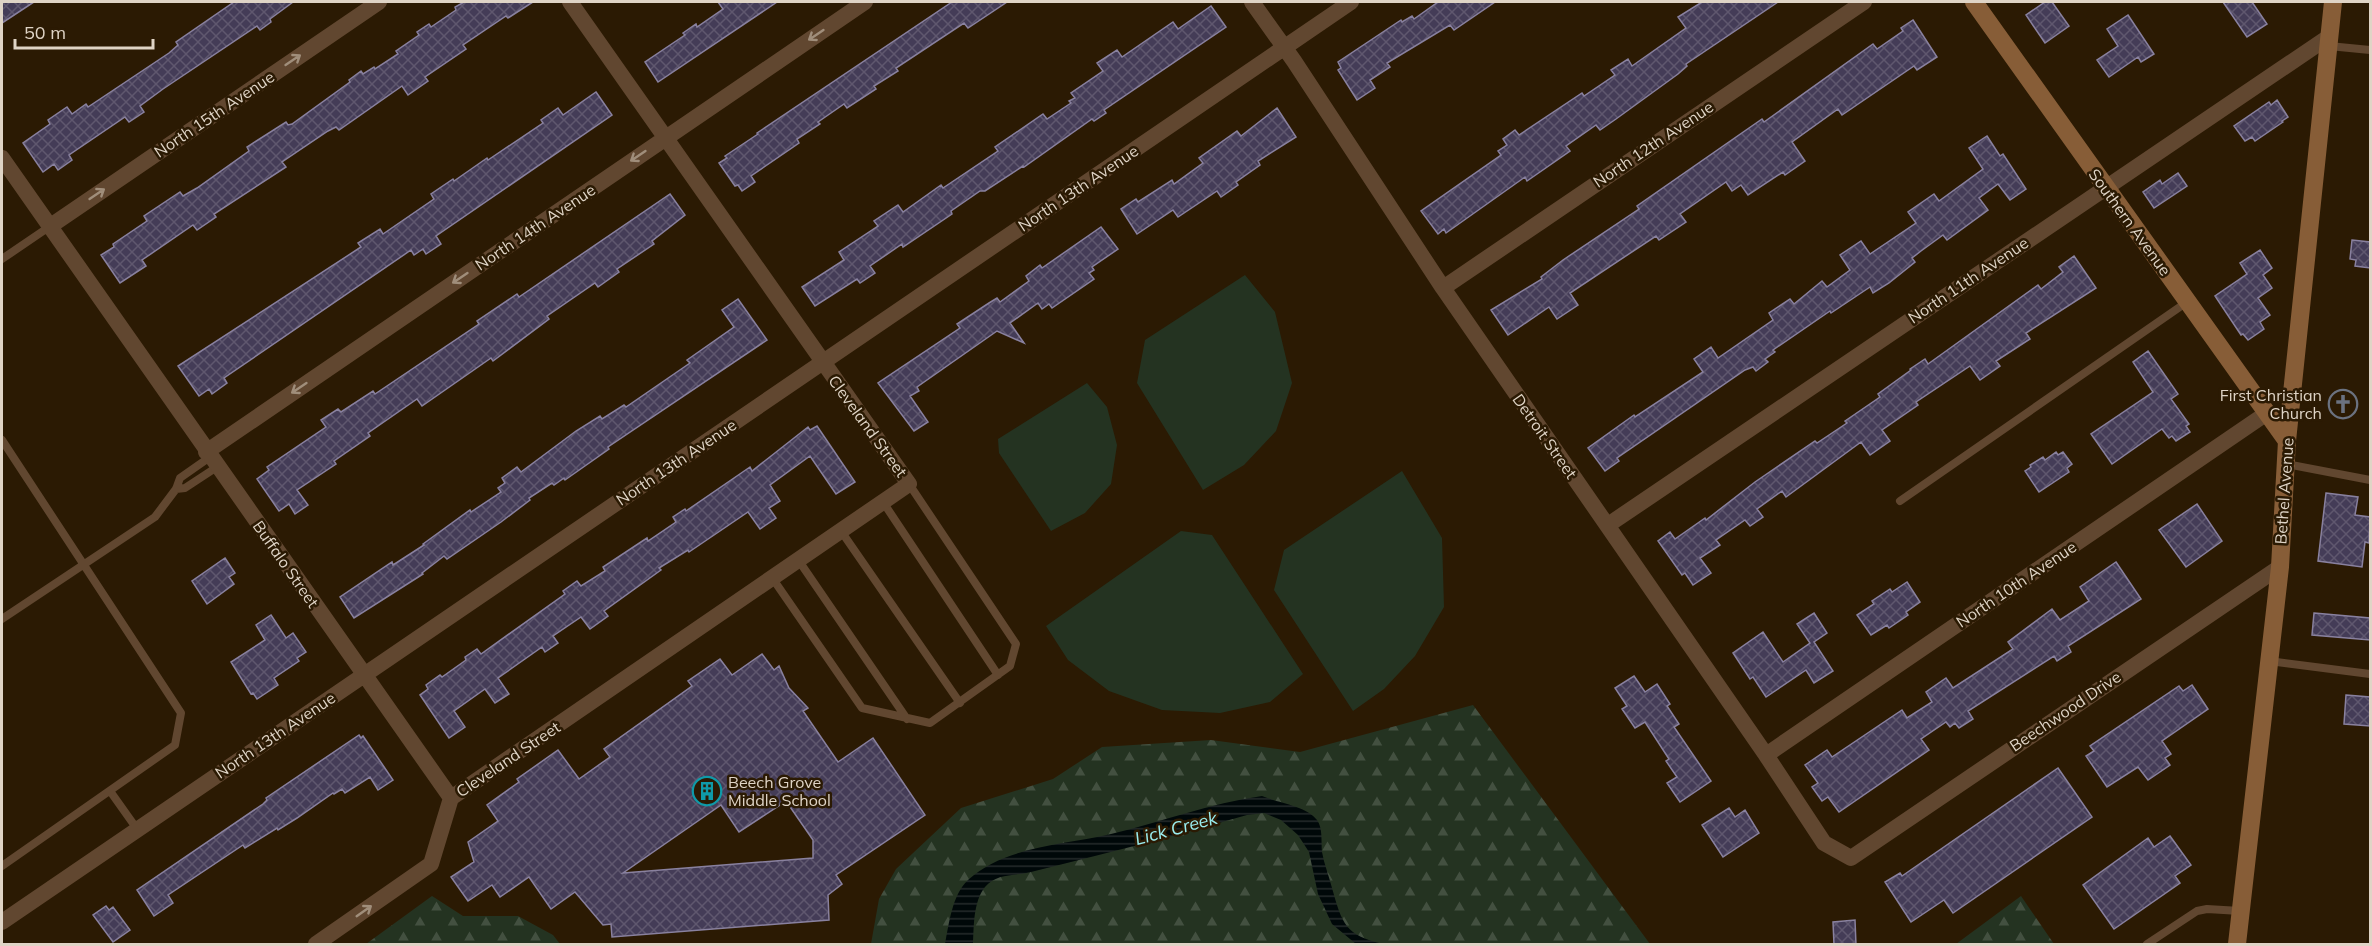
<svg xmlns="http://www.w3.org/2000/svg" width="2372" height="946" font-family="Mulish,sans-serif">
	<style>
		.grass { fill: #243321 }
		.forest { fill: url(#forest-firs) }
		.water { fill: url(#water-rules) }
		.building { fill: url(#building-cross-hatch); stroke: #89819f; stroke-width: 1.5; fill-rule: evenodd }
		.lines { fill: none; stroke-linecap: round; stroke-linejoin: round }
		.lane { stroke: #614730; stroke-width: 8 }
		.street { stroke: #614730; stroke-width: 16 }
		.secondary { stroke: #875d37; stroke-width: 18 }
		.oneway { stroke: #a08e7b }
		.labels { text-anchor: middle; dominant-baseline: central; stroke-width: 5; stroke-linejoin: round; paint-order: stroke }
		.street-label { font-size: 16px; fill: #dfd4c6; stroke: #2b1a03 }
		.poi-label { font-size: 16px; fill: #dfd4c6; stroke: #2b1a03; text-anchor: end }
		.water-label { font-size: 18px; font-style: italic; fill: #9aeef0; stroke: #2b1a03 }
	</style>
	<defs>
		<pattern id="forest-firs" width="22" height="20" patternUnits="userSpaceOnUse" patternTransform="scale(1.5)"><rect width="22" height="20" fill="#243321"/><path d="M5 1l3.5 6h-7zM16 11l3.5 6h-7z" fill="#435040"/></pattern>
		<pattern id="water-rules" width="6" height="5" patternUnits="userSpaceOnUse" patternTransform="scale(1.5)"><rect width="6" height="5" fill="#000809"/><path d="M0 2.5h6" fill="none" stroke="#252b2b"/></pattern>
		<pattern id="building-cross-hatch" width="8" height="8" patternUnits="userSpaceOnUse" patternTransform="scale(1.5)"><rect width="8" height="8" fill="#443c57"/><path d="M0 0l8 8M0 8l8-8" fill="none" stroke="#5f576e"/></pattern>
	</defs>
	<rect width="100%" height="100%" fill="#2b1a03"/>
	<path class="grass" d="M1245 275 1275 312 1292 383 1276 431 1244 465 1203 490 1137 383 1145 340Z
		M1087 383 1107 407 1117 445 1111 484 1085 513 1051 531 999 453 998 439Z
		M1402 471 1442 538 1444 607 1415 656 1384 689 1353 711 1274 590 1284 550Z
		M1181 531 1212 535 1303 674 1270 702 1220 713 1162 710 1109 691 1068 660 1046 626Z"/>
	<path class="forest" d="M1473 705 1650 944H871L879 899 896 869 961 808 1053 779 1102 747 1211 740 1300 752Z
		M432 896 463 916H518L553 935 560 944H366Z
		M2021 896 2054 944H1956Z"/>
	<path class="water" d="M1262 796C1278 803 1307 806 1317 820 1323 828 1321 842 1322 852 1324 864 1329 876 1332 888 1342 923 1345 936 1384 944H1356L1332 924 1318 894 1309 852 1298 835 1281 820 1264 813 1247 815C1175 836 1103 854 1031 872 1015 876 996 873 985 887 973 902 974 927 973 944H945C949 924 952 895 968 880 1005 846 1064 845 1111 834 1162 822 1210 803 1262 796Z"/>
	<path class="building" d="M2 2H34L2 23Z
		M234 2H293L270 19 271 22 260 30 257 26 163 89 140 106 144 112 129 122 125 117 69 155 72 160 58 170 54 164 43 172 23 143 50 124 48 120 67 107 72 114 86 104 88 107 169 53 178 45 176 42Z
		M464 2H533L508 18 506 16 463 45 466 49 425 77 428 81 408 95 402 86 339 130 336 127 328 131 282 162 286 167 214 214 216 217 197 230 193 225 142 260 146 266 120 283 101 255 114 247 113 244 147 221 144 216 180 192 183 196 197 188 249 151 247 147 286 122 288 125 292 124 350 82 349 80 361 71 363 74 374 67 375 69 398 54 396 51 419 35 417 32 429 24 431 27 456 10 455 7Z
		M718 2H777L658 82 645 62 685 35 683 33 696 24 697 27 723 9Z
		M952 2H1007L968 28 964 23 896 68 898 71 874 86 876 89 847 108 844 104 818 122 820 124 797 139 799 143 751 176 755 182 742 191 738 185 735 186 719 163 727 158 725 156 758 134 757 133Z
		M1438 2H1495L1454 30 1450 25 1387 63 1390 67 1370 80 1375 88 1357 100 1338 70 1341 68 1338 62 1401 20 1402 22 1412 16 1414 19Z
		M1702 2H1778L1686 64 1687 66 1678 74 1616 119 1600 130 1596 125 1566 146 1570 151 1527 181 1525 177 1446 233 1444 229 1438 234 1421 211 1501 155 1498 151 1507 145 1503 139 1515 130 1519 135 1582 93 1584 96 1615 75 1611 70 1628 59 1632 66 1686 28 1678 17Z
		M2045 2H2052L2069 26 2045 43 2026 15Z
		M2223 2H2252L2267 24 2247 37Z
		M1211 6 1226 27 1104 110 1106 113 1094 121 1092 119 1024 167 1023 166 985 191H980L951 211 952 214 903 247 902 244 870 266 875 273 860 283 857 279 815 306 802 287 844 260 839 252 878 226 874 221 898 205 903 212 941 185 943 188 998 151 995 147 1043 114 1047 119 1071 103 1069 101 1075 98 1071 93 1103 71 1097 63 1117 50 1122 57 1173 22 1178 29Z
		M2128 15 2154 54 2141 62 2138 57 2109 77 2097 60 2118 46 2107 29Z
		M1913 20 1937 57 1917 70 1914 66 1842 115 1838 109 1792 142 1805 161 1785 175 1783 172 1748 195 1741 185 1732 191 1726 182 1680 214 1686 222 1659 240 1656 236 1570 293 1578 305 1557 319 1549 307 1508 335 1491 310 1542 279 1541 277 1563 260 1639 209 1637 206 1762 119 1764 122 1873 44 1877 49 1903 31 1901 28Z
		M596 92 612 115 436 236 441 244 426 254 423 249 414 255 411 250 224 378 227 383 212 394 209 389 199 396 178 366 361 247 358 243 380 229 383 234 434 199 431 194 453 179 454 181 487 158 488 160 543 123 541 120 558 108 563 115Z
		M2277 100 2288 117 2282 121 2283 122 2255 141 2252 137 2245 141 2234 126 2269 102 2271 105Z
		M1277 108 1296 137 1258 161 1260 165 1236 182 1238 185 1221 197 1217 191 1178 217 1173 210 1137 234 1121 209 1136 199 1138 202 1172 180 1174 184 1203 163 1199 158 1237 131 1241 136Z
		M1987 136 2000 156 2003 154 2026 189 2010 200 1998 184 1979 198 1988 210 1947 240 1943 235 1921 251 1912 258 1915 262 1889 283 1873 293 1870 287 1831 313 1830 311 1773 350 1775 352 1765 359 1768 362 1756 371 1753 367 1745 370 1617 458 1619 461 1605 471 1588 448 1634 415 1635 417 1703 372 1694 359 1711 347 1718 358 1773 320 1769 313 1790 299 1794 304 1822 281 1827 287 1850 270 1840 255 1861 241 1870 254 1916 223 1908 212 1934 194 1939 201 1983 169 1969 148Z
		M2178 173 2187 186 2154 208 2143 192 2160 180 2162 184Z
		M670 194 685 215 652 241 654 244 617 269 619 272 598 287 595 283 547 316 549 319 493 361 491 358 422 406 417 399 368 433 370 436 334 461 336 464 297 490 308 505 295 514 289 504 279 511 257 479 269 470 267 467 326 427 321 420 338 409 341 412 373 391 375 394 479 324 477 321 517 294 519 297Z
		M1101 227 1118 249 1092 267 1094 270 1089 273 1094 279 1052 308 1049 304 1042 309 1038 303 1010 323 1024 343 997 331 917 387 919 391 910 396 928 422 914 431 878 383 960 328 957 324 989 303 997 298 1000 302 1029 281 1026 276 1040 265 1042 268Z
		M2352 240 2370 242V268L2355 266 2356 260 2350 259Z
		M2260 250 2272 268 2263 275 2272 288 2258 298 2270 315 2260 322 2264 329 2248 340 2243 334 2241 335 2215 296 2247 274 2240 263Z
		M2074 256 2096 288 2026 333 2030 339 1996 361 2000 366 1980 380 1970 366 1916 402 1918 405 1882 430 1890 441 1870 455 1861 442 1786 497 1782 491 1757 509 1763 517 1750 526 1745 520 1716 540 1720 545 1700 558 1711 573 1693 585 1685 573 1682 575 1658 541 1670 532 1675 539 1705 518 1706 520 1755 482 1815 441 1817 443 1847 423 1845 421 1880 397 1878 394 1911 370 1910 369 1925 359 1928 364 2038 285 2041 289 2063 272 2059 267Z
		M738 299 767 340 608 447 609 449 565 480 564 478 554 485 552 483 529 498 530 500 501 522 447 559 444 556 422 573 423 574 354 618 340 597 392 562 393 565 424 545 423 544 470 510 471 512 501 492 498 488 505 483 502 478 517 467 521 472 576 431 600 416 602 419 624 405 626 407 690 363 687 360 734 327 722 310Z
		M2148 351 2178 394 2171 399 2189 424 2186 426 2190 432 2176 441 2172 436 2169 438 2162 429 2112 464 2091 434 2153 392 2133 362Z
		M817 426 855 482 836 494 810 456 770 485 780 501 769 508 776 518 760 529 748 512 689 552 688 550 659 568 661 570 604 611 608 616 590 629 581 617 553 636 558 643 545 652 542 647 498 678 509 694 495 703 485 689 454 711 465 727 449 738 420 695 428 689 426 685 440 675 442 677 466 660 465 657 477 649 481 654 565 594 563 591 577 581 581 586 605 571 603 567 647 538 648 541 676 522 673 517 685 509 686 511 750 467 752 471 808 427 810 430Z
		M2056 452 2058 455 2063 452 2072 464 2067 468 2069 472 2039 492 2025 471 2031 467 2030 465 2043 457 2045 460Z
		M2326 493 2358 497 2355 515 2370 517 2369 543 2365 542 2362 567 2318 561Z
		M2197 504 2222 541 2186 567 2159 530Z
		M225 558 235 573 229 577 234 584 207 604 192 581Z
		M2116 562 2141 599 2068 646 2071 652 2057 661 2054 656 1968 711 1973 719 1959 728 1955 723 1950 727 1946 722 1921 739 1929 750 1839 812 1828 797 1822 801 1812 787 1818 783 1805 765 1827 750 1832 757 1902 710 1907 718 1932 702 1926 692 1946 678 1953 688 2013 649 2008 642 2052 609 2060 620 2089 601 2080 587Z
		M1907 582 1920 602 1906 612 1908 615 1889 628 1887 625 1871 635 1857 615 1874 604 1872 601 1890 589 1892 592Z
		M1814 613 1827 633 1814 642 1833 671 1814 683 1806 670 1766 697 1753 677 1750 679 1733 653 1763 632 1783 662 1810 643 1797 624Z
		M2314 613 2370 618V640L2312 635Z
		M271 615 286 638 293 633 306 652 297 658 299 661 274 678 278 685 257 699 253 693 251 694 231 662 265 640 256 625Z
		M762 654 774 670 779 666 789 688 808 708 803 711 838 762 873 738 925 815 836 875 842 884 828 895 829 920 612 937 611 924 603 925 575 892 551 909 529 877 500 897 492 885 468 901 451 877 474 862 468 842 498 821 487 805 519 782 517 779 558 750 579 779 610 757 604 749 692 686 688 681 720 659 732 675ZM786 801 813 840V858L623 873 721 805 739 832Z
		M1634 676 1645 692 1657 684 1670 704 1667 706 1679 724 1674 727 1711 781 1680 802 1667 783 1677 777 1666 761 1669 759 1645 722 1635 728 1622 709 1627 706 1615 688Z
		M2192 685 2208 709 2162 741 2171 754 2165 758 2170 765 2148 780 2138 767 2107 787 2086 756 2094 751 2090 746 2179 686 2183 691Z
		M2346 695 2370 697V726L2344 724Z
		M359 735 361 738 363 736 393 780 378 790 370 777 345 793 342 789 334 794 333 793 297 818 278 830 277 828 245 848 243 845 168 895 173 903 154 916 137 890 263 804 267 800 266 798Z
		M2058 768 2092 817 1953 913 1944 900 1911 922 1885 882 1900 873 1902 876Z
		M1729 808 1735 817 1745 810 1759 833 1723 857 1702 825Z
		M2170 836 2191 865 2175 876 2180 883 2114 929 2083 885 2148 838 2154 847Z
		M106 906 109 910 113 907 130 930 113 942 93 915Z
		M1855 920 1856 945H1834L1833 922Z"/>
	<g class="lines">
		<path class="lane" d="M2329 46 2370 50
			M2 259 49 227
			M2 440 181 713 175 745 2 866
			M2286 464 2370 480
			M176 489 185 488 217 467
			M1900 501 2187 302
			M883 502 998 675
			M841 531 960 703
			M799 561 907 719
			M773 579 862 708 930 723 1010 666 1016 644 909 484
			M2 619 155 517 176 489 180 478 210 457
			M2269 661 2370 674
			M110 791 137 829
			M2147 944 2197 911 2207 909 2240 911"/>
		<path class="street" d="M1252 2 1294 61 1443 288 1766 755 1824 843 1851 858 2280 567
			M2 158 451 798
			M49 227 379 2
			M1443 288 1864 2
			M206 452 865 2
			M1608 525 2330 36
			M1766 755 2267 413
			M451 798 909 484 570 2
			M2 922 1351 2
			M316 944 431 864 451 798"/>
		<path class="secondary" d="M1974 2 2287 441
			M2237 944 2280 567 2287 441 2333 2"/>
	</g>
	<defs><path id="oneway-shaft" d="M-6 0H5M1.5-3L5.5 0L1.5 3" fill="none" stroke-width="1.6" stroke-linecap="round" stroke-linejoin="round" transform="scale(1.5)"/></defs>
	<g class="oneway">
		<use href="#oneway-shaft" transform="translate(816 35) rotate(146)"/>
		<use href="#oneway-shaft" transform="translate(293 60) rotate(-34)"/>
		<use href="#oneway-shaft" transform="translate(638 156) rotate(146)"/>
		<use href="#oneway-shaft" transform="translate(97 194) rotate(-34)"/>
		<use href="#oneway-shaft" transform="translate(460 278) rotate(146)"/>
		<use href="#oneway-shaft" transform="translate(299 388) rotate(146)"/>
		<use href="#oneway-shaft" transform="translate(364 911) rotate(-35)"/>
	</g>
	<defs>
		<g id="church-ring" transform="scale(1.5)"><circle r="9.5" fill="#2b1a03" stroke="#6b7280" stroke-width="1.5"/><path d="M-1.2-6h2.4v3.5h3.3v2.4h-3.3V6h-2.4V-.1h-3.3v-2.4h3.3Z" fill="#6b7280"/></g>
		<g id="building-ring" transform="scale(1.5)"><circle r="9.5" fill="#2b1a03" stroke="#0f9aa8" stroke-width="1.5"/><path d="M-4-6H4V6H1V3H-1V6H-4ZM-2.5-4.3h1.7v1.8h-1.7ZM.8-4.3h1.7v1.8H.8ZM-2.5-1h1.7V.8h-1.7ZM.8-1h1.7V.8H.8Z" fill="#0f9aa8"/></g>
	</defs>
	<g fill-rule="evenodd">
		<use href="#church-ring" x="2343" y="404"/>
		<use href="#building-ring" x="707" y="791"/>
	</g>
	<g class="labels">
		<g class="street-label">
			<text transform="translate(214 114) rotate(-34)">North 15th Avenue</text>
			<text transform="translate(1653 144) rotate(-34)">North 12th Avenue</text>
			<text transform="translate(1078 188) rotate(-34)">North 13th Avenue</text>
			<text transform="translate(2130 222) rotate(54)">Southern Avenue</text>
			<text transform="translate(535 227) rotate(-34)">North 14th Avenue</text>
			<text transform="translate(1968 280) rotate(-34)">North 11th Avenue</text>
			<text transform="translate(868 426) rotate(54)">Cleveland Street</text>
			<text transform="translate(1545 436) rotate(55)">Detroit Street</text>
			<text transform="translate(676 462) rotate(-34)">North 13th Avenue</text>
			<text transform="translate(2284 491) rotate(-86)">Bethel Avenue</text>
			<text transform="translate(286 564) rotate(55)">Buffalo Street</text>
			<text transform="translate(2016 584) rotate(-34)">North 10th Avenue</text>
			<text transform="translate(2065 711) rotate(-34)">Beechwood Drive</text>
			<text transform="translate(275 735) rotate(-34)">North 13th Avenue</text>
			<text transform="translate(508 759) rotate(-34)">Cleveland Street</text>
		</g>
		<g class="poi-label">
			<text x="2322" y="395">First Christian<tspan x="2322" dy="18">Church</tspan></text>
			<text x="728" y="782" text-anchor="start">Beech Grove<tspan x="728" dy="18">Middle School</tspan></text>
		</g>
		<g class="water-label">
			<text transform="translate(1176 828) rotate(-15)">Lick Creek</text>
		</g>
	</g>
	<rect width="2372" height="946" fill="none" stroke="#dfd4c6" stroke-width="6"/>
	<path d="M15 39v9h138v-9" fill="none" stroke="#dfd4c6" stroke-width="3"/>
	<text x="24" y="39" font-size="18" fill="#dfd4c6" stroke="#2b1a03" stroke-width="4.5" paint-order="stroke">50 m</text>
</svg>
